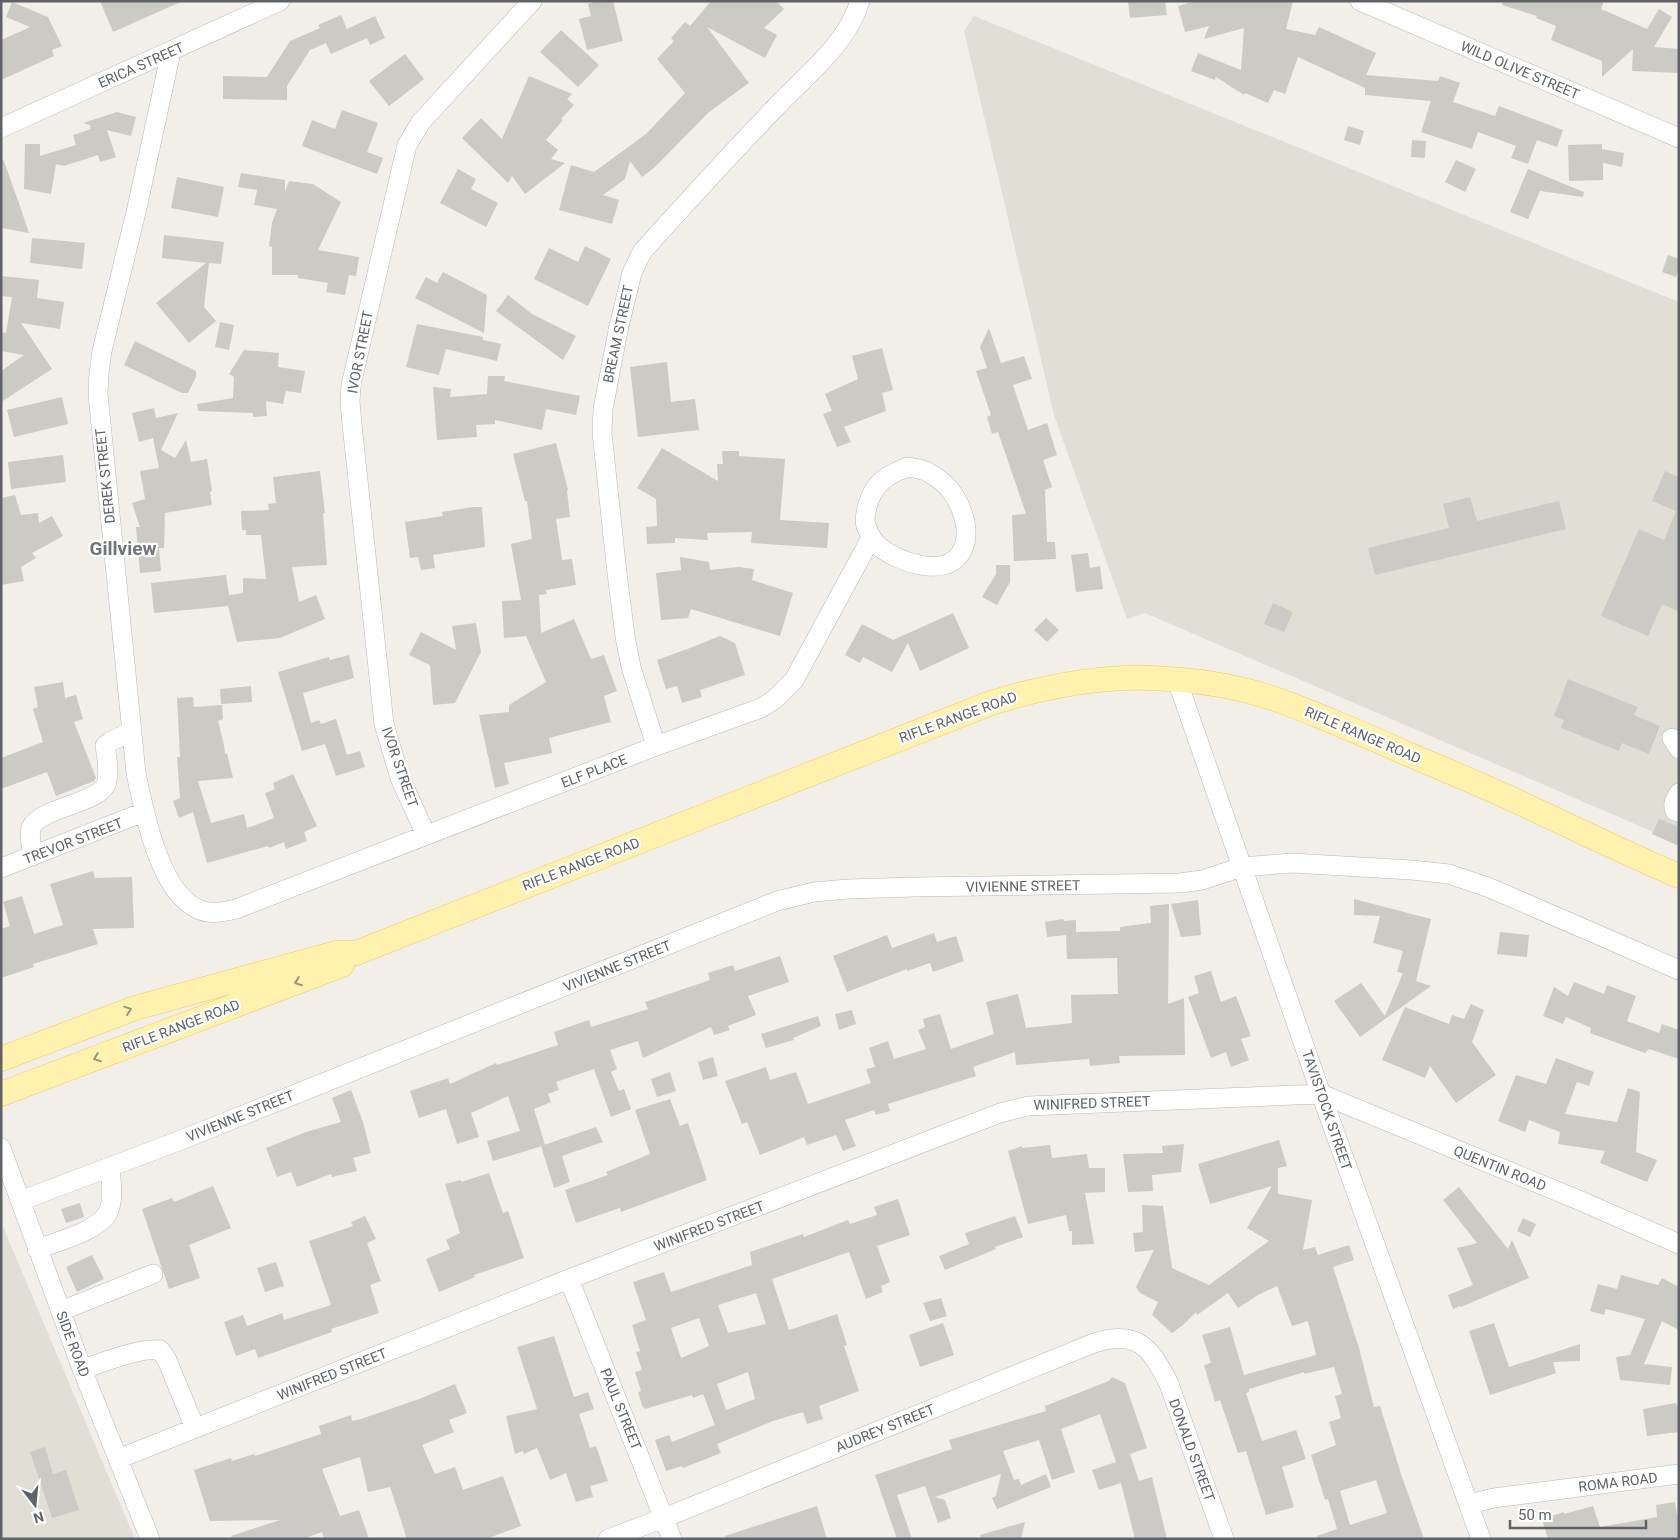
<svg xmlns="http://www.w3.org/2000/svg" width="1680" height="1540" font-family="Roboto,sans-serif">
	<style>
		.education { fill: #e1ded6 }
		.building { fill: #cccac5; fill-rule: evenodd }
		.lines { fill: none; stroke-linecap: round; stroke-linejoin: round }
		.minor-casing { stroke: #b5b8bc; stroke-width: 20 }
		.major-casing { stroke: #f2c960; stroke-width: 25 }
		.minor { stroke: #fff; stroke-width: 19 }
		.major { stroke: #fff2af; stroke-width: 24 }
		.oneway { stroke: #979581 }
		.labels { text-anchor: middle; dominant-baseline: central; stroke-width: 4.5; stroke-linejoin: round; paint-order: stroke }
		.street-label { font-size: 14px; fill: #5f6368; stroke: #fff }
		.district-label { font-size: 19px; font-weight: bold; fill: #70757a; stroke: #fff }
	</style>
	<rect width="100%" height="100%" fill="#f1efe8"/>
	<path class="education" d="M974 16 1679 302V843L1145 613 1127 619 1054 415 964 31Z
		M1 1222 135 1539H1Z"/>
	<path class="building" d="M100 1H183L113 32Z
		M597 1H613L623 41 587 50 579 19 591 16 588 4Z
		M711 1H776L784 9 764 28 777 35 765 58 707 27 749 83 709 112 654 168 642 177 630 161 625 179 603 195 619 200 612 224 559 210 571 165 594 172 646 134 685 93 657 59 674 41 671 38 685 22 690 26Z
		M1128 1H1165L1167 15 1130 18Z
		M1195 1H1293L1286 29 1315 35 1319 27 1376 53 1366 75 1438 81 1440 76 1460 83 1453 102 1495 116 1499 106 1563 130 1557 147 1537 140 1528 164 1511 158 1516 146 1478 132 1472 149 1421 132 1431 101 1365 95V88L1298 57 1285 94 1274 90 1268 103 1245 93 1244 95 1216 77 1215 80 1191 71 1198 53 1241 70 1244 28 1204 39 1209 26 1185 32 1178 6Z
		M1503 1H1604L1601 9 1647 29 1659 9 1672 17 1654 47 1679 49V73L1632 71 1633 49 1602 77V61L1551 40 1556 26 1536 18 1537 16 1502 5Z
		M12 2 48 17 62 46 52 50 54 56 1 80V40L30 27 6 17Z
		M341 15 347 29 375 16 385 38 370 45 367 38 331 54 326 43 310 50 287 86V100L223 99V76L267 77 290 41 320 28 318 25Z
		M561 30 599 65 578 87 540 52Z
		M405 54 424 79 389 106 369 81Z
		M529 76 572 94 567 99 574 105 561 119 563 120 546 140 558 150 551 159 565 163 525 194 512 176 508 183 462 138 481 118 502 139Z
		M342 110 378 123 367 152 383 158 377 174 302 146 312 120 335 129Z
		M117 112 136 117 131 136 107 130 116 157 100 162 98 155 64 166 56 164 51 194 24 189 25 144H40V156L76 145 73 135 91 129 90 125 83 123Z
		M1348 126 1364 131 1360 145 1344 140Z
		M1412 140 1426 141 1425 158 1411 157Z
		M1602 144V149L1624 153 1622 167 1603 163V180L1569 181 1568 145Z
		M3 159 20 206 29 233 1 228V160Z
		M1456 160 1476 169 1465 192 1445 182Z
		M458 169 476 179 471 189 498 203 486 227 440 203Z
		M1528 169 1584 192 1583 197 1540 191 1528 219 1510 212Z
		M241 173 285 180V192L289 181 313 184 341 202 318 250 359 257 356 276 349 275 345 295 326 292 328 283 298 278V275H272V247L269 246 272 223 277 209 254 205 257 190 238 187Z
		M177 177 224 187 218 217 171 208Z
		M164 235 224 242 221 264 209 263 204 307 216 321 189 343 156 303 206 263 162 258Z
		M32 238 85 243 82 269 30 263Z
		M585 246 611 259 588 306 534 279 549 248 578 262Z
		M1668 255 1679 259V268L1676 277 1662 272Z
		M443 272 487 295 484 333 415 298 426 277 437 283Z
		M1 276 39 280 37 298 64 302 60 329 21 323 52 369 1 402V371L24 355 1 351V332L6 333 12 297 1 296Z
		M508 295 532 314 576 336 563 360 496 311Z
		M220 322 234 325 229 350 215 347Z
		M417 324 483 337V340L501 344 497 361 446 349 439 375 406 367Z
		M989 328 1001 363 1024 356 1032 379 1013 385 1028 430 1047 423 1057 455 1043 460 1052 487 1045 490 1047 542H1055L1056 559 1014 561 1012 515 1026 514 998 432 992 434 987 417 991 415 976 371 987 368 980 347Z
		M135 341 196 371V377L188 393H182L124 365Z
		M882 348 893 390 882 393 886 411 844 427 851 442 837 447 823 414 832 411 825 394 858 379 852 356Z
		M244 350 279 353 278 367 305 371 301 393 286 391 283 404 266 401 267 416 253 417V413L198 411 197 404 233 398 234 377 229 374Z
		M667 362 671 402 695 399 699 430 638 437 630 367Z
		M488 376H505L504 381 580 396 576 415 546 409 542 430 495 420V424L476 425 477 437 437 440 433 387 451 389 450 397 487 394Z
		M62 397 68 424 14 437 7 410Z
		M154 408 156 418 178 413 161 450 175 458 186 440 191 462 207 459 212 491 210 492 212 505 165 513 164 548H159L161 571 140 573 136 527H140L132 503 145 499 140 471 159 468 153 438 139 442 132 413Z
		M556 443 568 490 567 491 570 517 556 519 562 560 572 559 576 585 546 590 547 594 539 595 541 633 574 619 591 659 604 655 617 691 604 696 611 722 549 738 552 753 504 763 509 784 495 788 479 715 509 712V705L546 682 526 636 504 638 502 601 521 600 511 544 532 539 527 501H525L513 454Z
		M662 448 718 481 717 464H723L722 451H739V456L785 459 780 520 829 523 827 548 751 543 752 532 707 533 708 540 675 538V543L647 544 646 527 657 526 656 499 637 488Z
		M63 455 66 482 11 489 8 462Z
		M320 471 325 513H323L327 565 292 567 299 602 316 595 325 619 280 638 237 642 228 606 154 613 151 583 226 575 229 595 243 593V578L266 579 261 535H246V530H242L241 511 269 510 268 504 276 503 273 477Z
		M1665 471 1679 477V612L1662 604 1648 636 1601 616 1639 529 1664 540 1676 511 1652 501Z
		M15 495 21 515 38 513 39 523 52 516 63 536 32 553 36 558 21 567 24 581 1 585V498Z
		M1470 497 1477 521 1559 501 1566 529 1375 575 1368 548 1449 528 1443 504Z
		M473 507H482L485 547 433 555 435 568 421 570 418 557 410 558 405 522 443 516 442 512Z
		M1088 553 1090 568 1100 566 1103 589 1076 592 1071 555Z
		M680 557 709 562 710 570 739 567 754 569 752 580 793 593 780 636 691 609 688 618 661 620 656 573 681 570Z
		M996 565H1010V582L997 605 982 597 996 574Z
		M1273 603 1293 612 1284 632 1264 624Z
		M953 613 969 648 920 671 908 643 892 672 863 657 860 663 845 655 862 624 893 640Z
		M1046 618 1059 630 1047 642 1034 630Z
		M476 623 481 652 455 703 433 705 430 665 409 655 421 632 456 650 452 626Z
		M720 636 735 643 745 675 700 690 702 697 682 703 677 686 666 689 657 660 690 648Z
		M349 655 354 678 303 693 311 723 319 720 321 724 336 719 347 755 360 751 365 767 336 776 325 744 302 751 278 672 329 657 330 660Z
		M1568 679 1638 707 1634 715 1660 726 1649 754 1622 743 1619 751 1561 728 1564 720 1554 716Z
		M63 682 65 698 76 695 83 719 74 722 96 778 94 781 56 796 47 772 1 789V758L43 742 33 709 38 707 34 687Z
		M251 686 252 702 221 704 220 689Z
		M193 697 194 707 222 705 223 719 218 721 224 745 225 754 227 753 233 778 198 781 211 823 244 814 247 828 274 818 265 793 275 789 273 783 293 774 317 826 304 832 307 841 286 849 284 842 269 848 268 846 207 863 193 812 179 818 173 801 180 798 177 757H180L177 698Z
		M1659 819 1679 827V846L1652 834Z
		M93 871 95 878 132 877 134 928 93 929 98 944 33 964 34 967 1 978V929L10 926 3 902 22 896 34 934 63 925 50 884Z
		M1354 899 1431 919 1416 981 1431 986 1360 1037 1334 1001 1361 983 1385 1016 1403 973 1397 972 1403 951 1373 943 1380 916 1354 915Z
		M1198 900 1201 935 1181 937 1171 904Z
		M1169 904 1168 1004 1184 998 1185 1055 1119 1056 1120 1063 1090 1066 1089 1059 1016 1065 1015 1052 973 1067 976 1076 888 1104 890 1111 876 1115 874 1110 845 1120 856 1146 843 1151 836 1135 807 1145 804 1137 760 1155 747 1122 742 1124 725 1081 766 1067 770 1080 796 1072 808 1104 871 1083 866 1069 875 1067 869 1048 888 1041 894 1059 926 1049 918 1030 925 1027 923 1019 940 1014 951 1049 994 1034 986 1002 1018 994 1026 1028 1072 1023 1071 995 1118 994 1117 958 1067 959 1066 935 1047 937 1045 922 1063 919 1064 921 1076 920V932L1120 931V927L1151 923 1150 906Z
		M1500 932 1529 935 1527 957 1497 954Z
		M934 933 937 942 956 936 964 961 933 972 930 963 907 971V969L847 992 833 956 887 935 892 948Z
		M780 956 789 982 748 996 756 1015 728 1026 730 1030 714 1035 711 1027 643 1058 638 1041 610 1050 617 1069 611 1072 619 1091 624 1089 631 1109 611 1117 594 1069 556 1082 559 1090 548 1094 551 1102 534 1109 545 1145 493 1161 487 1141 520 1131 508 1096 471 1113 479 1137 457 1144 446 1109 419 1118 410 1091 448 1078 450 1084 496 1063 497 1065 558 1045 554 1032 589 1020 591 1027 648 1009 645 1002 710 980 708 973 733 965 735 971Z
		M1211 971 1221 1002 1236 996 1251 1036 1241 1039 1249 1060 1231 1067 1226 1052 1211 1058 1188 997 1199 993 1194 976Z
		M1574 982 1604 994 1607 985 1636 996 1627 1021 1659 1033 1662 1024 1679 1030V1059L1649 1049 1645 1053 1590 1033 1591 1028 1566 1017 1563 1024 1543 1016 1554 987 1568 996Z
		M1471 1004 1484 1010 1472 1042 1496 1075 1456 1103 1430 1066 1425 1078 1382 1060 1405 1007 1449 1024 1452 1015 1464 1019Z
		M852 1010 856 1024 839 1030 835 1014Z
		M818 1016 821 1026 793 1038 794 1040 766 1048 761 1034Z
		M713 1057 718 1076 703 1080 698 1062Z
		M1556 1058 1594 1072 1589 1086 1577 1082 1565 1114 1617 1122 1628 1088 1640 1092 1636 1152 1657 1160 1647 1182 1600 1163 1605 1151 1558 1144 1560 1132 1529 1120 1525 1132 1498 1121 1516 1075 1546 1084Z
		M670 1072 676 1091 657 1097 651 1079Z
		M351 1090 363 1122 371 1153 353 1158 357 1171 332 1177 331 1174 297 1187 291 1172 277 1177 266 1148 306 1132 341 1122 332 1098Z
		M670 1099 680 1126 688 1123 707 1180 621 1212 620 1208 576 1223 565 1190 608 1175 606 1172 650 1154 635 1110Z
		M596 1127 603 1142 562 1156 570 1182 554 1188 541 1146Z
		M1279 1140 1287 1166 1278 1168V1194L1312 1200 1303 1250 1315 1247 1318 1255 1349 1245 1354 1260 1333 1267 1359 1348 1374 1407 1380 1406 1401 1474 1424 1539H1317V1536L1337 1529 1328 1499 1325 1500 1311 1455 1336 1445 1329 1422 1341 1418 1335 1396 1342 1394 1334 1367 1304 1374V1372L1249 1389V1392L1246 1393 1262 1441 1296 1430 1306 1459 1282 1467 1294 1507 1266 1515 1246 1451 1238 1453 1220 1400 1215 1402 1204 1365 1211 1363 1202 1335 1230 1327 1244 1375 1316 1355 1308 1321 1292 1326 1277 1286 1258 1295 1238 1308 1228 1293 1197 1315 1196 1312 1183 1325 1172 1333 1152 1315 1158 1302 1140 1293 1136 1287 1154 1250 1135 1252 1133 1233 1143 1232 1142 1205 1163 1206 1172 1268 1209 1285 1269 1241 1247 1228 1272 1186 1210 1204 1198 1164ZM1376 1480 1387 1513 1350 1525 1340 1491Z
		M1184 1144 1181 1172 1152 1175 1153 1191 1128 1192 1123 1154 1163 1153 1162 1146Z
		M1050 1145 1052 1158 1087 1154 1089 1168H1105V1192L1085 1193 1094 1244 1072 1245V1231H1069L1066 1215 1028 1224 1008 1151 1022 1146V1148Z
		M489 1173 503 1213 508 1211 524 1258 474 1275 475 1277 439 1292 426 1259 450 1249 446 1240 460 1233 445 1184 461 1180V1182Z
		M213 1186 231 1228 189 1245 200 1278 169 1289 142 1209 172 1198 174 1202Z
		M1459 1187 1508 1249 1512 1240 1529 1278 1461 1307 1460 1306 1453 1309 1448 1295 1473 1285 1457 1248 1477 1243 1443 1200Z
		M898 1199 910 1235 877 1246 890 1282 881 1286 883 1292 866 1299 849 1252 772 1279 789 1330 837 1314 847 1345 844 1346 859 1391 819 1406 823 1419 807 1424 803 1412 773 1421 717 1444 721 1453 683 1468 682 1466 666 1471 655 1440 669 1435 672 1442 715 1425 703 1394 693 1398 692 1395 645 1409 644 1407 643 1408 638 1392 641 1391 635 1372 642 1370 636 1352 640 1351 632 1325 646 1320 633 1282 664 1272 671 1292 752 1265 750 1252 803 1234 804 1237 848 1220 850 1224 877 1215 874 1207ZM756 1293 766 1324 728 1333 718 1305ZM699 1318 709 1346 681 1358 671 1328ZM748 1372 755 1399 726 1410 717 1384Z
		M80 1203 84 1217 66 1223 61 1209Z
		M365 1216 376 1239 367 1243 381 1281 370 1285 379 1313 331 1329 332 1332 258 1358 255 1349 236 1356 224 1322 243 1315 247 1326 282 1313 284 1320 331 1305 309 1241 353 1226 351 1222Z
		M1015 1216 1023 1237 995 1247 996 1249 945 1270 939 1256 969 1244 965 1233Z
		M1523 1218 1536 1224 1530 1237 1517 1231Z
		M92 1255 104 1279 77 1292 66 1267Z
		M276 1262 284 1286 265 1292 257 1268Z
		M1621 1275 1658 1285 1662 1278 1679 1287V1330L1662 1321 1644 1364 1672 1367 1670 1385 1620 1380 1616 1357 1630 1355 1645 1319 1606 1309 1604 1315 1590 1311 1598 1284 1617 1289Z
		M941 1298 947 1316 930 1321 923 1303Z
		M943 1323 954 1355 920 1367 909 1335Z
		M1494 1323 1509 1367 1580 1344V1361L1553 1362 1556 1373 1490 1395 1469 1331Z
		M554 1336 574 1397 588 1392 594 1409 579 1414 590 1448 596 1446 608 1481 590 1486 593 1497 576 1502 566 1473 550 1480 537 1448 524 1454 523 1451 515 1454 506 1416 537 1409 517 1347Z
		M1112 1377 1125 1383 1147 1448 1130 1454 1139 1481 1152 1477 1167 1539H1135L1121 1483 1099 1490 1092 1470 1116 1462 1100 1414 1061 1429 1075 1472 1052 1480 1039 1440 1003 1451 1014 1480 1019 1479 1021 1485 1046 1474 1051 1487 997 1509 992 1498 996 1496 1001 1474 935 1497 945 1500 951 1518 938 1523 925 1486 897 1495 912 1539H897L875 1475 952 1449 949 1440 1046 1411 1045 1406 1109 1381Z
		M455 1384 467 1413 449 1420 454 1432 422 1445 435 1474 455 1467 463 1490 503 1476 521 1526 486 1539H407L390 1487 368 1492 360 1457 322 1469 340 1516 359 1510 369 1539H324L322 1532 303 1539H232L231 1536 280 1520 210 1521 194 1470 231 1458 232 1461 254 1454 255 1456 321 1434 319 1426 351 1415 352 1421 361 1419 419 1399Z
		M1676 1403V1405L1679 1404V1432L1647 1436 1643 1409Z
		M45 1447 53 1474 66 1470 79 1510 52 1518 30 1452Z
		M1675 1502 1677 1514H1679V1539H1548L1542 1519 1564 1512V1514L1593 1506 1600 1527 1657 1517 1656 1505Z
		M817 1506 827 1539H726L725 1536Z
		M1025 1522 1021 1539H981L980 1535Z"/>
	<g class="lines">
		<g class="minor-casing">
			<path id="minor" d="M1360 1 1679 138
				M171 52 137 208 102 351 99 373 98 394 136 773C144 811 159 892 198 909 210 915 223 912 236 909L656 746 761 708 774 700 794 680 871 538
				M1 128 280 1
				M908 467C914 468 921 469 926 471 935 476 944 482 950 490 963 506 973 536 960 554 944 578 899 562 881 548 874 543 869 534 866 526 864 519 866 511 868 504 874 483 888 474 908 467Z
				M1177 680 1321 1094 1481 1539
				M1672 738 1679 749
				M656 746 631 667 625 636 617 573 602 433 603 409 619 326 632 273 642 252C686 203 730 155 775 108 805 76 847 45 860 1
				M1679 793C1675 800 1672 804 1675 811L1679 812
				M426 835 400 778 384 724 352 424 350 402 351 385 407 145 421 122 532 1
				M33 856C32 847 28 834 32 826 44 806 104 803 107 781 109 770 107 757 105 746L111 741 131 732
				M1 868 144 812
				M1 1148 82 1369 150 1539
				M20 1201 181 1140 777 901 814 892 848 889 915 887 1180 883 1202 880 1242 867 1292 863 1412 870 1449 874 1490 888 1679 970
				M37 1249C58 1241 101 1231 109 1210 114 1198 111 1180 110 1167
				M569 1279 672 1539
				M61 1311 153 1274
				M82 1369C102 1363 141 1347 160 1350L167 1360 195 1428
				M118 1459 569 1279 1000 1113 1028 1106 1321 1094 1581 1201 1679 1244
				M1469 1504 1494 1498 1679 1474
				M608 1539 664 1518 1094 1343C1138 1329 1151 1348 1169 1384L1224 1539"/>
		</g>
		<g class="major-casing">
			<path id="major" d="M1 1059 135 1008 336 953H356L991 703C1043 687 1096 676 1151 678 1183 679 1217 683 1248 691 1270 696 1291 705 1312 713 1343 726 1373 738 1403 752 1446 770 1489 788 1531 808 1580 831 1629 855 1679 876
				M1 1094 342 965"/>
		</g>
		<use href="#minor" class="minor"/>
		<use href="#major" class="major"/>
	</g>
	<defs><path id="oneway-chevron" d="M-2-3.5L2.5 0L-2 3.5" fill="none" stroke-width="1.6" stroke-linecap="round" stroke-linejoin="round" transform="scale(1.25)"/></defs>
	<g class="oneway">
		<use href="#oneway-chevron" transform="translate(298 982) rotate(159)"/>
		<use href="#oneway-chevron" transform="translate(128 1010) rotate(-19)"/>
		<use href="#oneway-chevron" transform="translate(97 1058) rotate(159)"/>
	</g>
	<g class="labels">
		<g class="street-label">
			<text transform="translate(141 65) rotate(-24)">ERICA STREET</text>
			<text transform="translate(1520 70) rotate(23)">WILD OLIVE STREET</text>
			<text transform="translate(618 334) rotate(-78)">BREAM STREET</text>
			<text transform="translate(360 352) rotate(-79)">IVOR STREET</text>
			<text transform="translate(105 476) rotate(-96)">DEREK STREET</text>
			<text transform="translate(958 717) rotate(-20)">RIFLE RANGE ROAD</text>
			<text transform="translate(1363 735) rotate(23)">RIFLE RANGE ROAD</text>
			<text transform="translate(400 767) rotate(71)">IVOR STREET</text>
			<text transform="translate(594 771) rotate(-21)">ELF PLACE</text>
			<text transform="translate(73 841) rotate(-21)">TREVOR STREET</text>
			<text transform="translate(581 864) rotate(-21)">RIFLE RANGE ROAD</text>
			<text transform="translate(1023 886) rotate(-1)">VIVIENNE STREET</text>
			<text transform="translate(617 966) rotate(-22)">VIVIENNE STREET</text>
			<text transform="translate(181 1026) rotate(-21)">RIFLE RANGE ROAD</text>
			<text transform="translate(1092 1103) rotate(-2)">WINIFRED STREET</text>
			<text transform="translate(1327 1110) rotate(71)">TAVISTOCK STREET</text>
			<text transform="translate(240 1116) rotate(-22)">VIVIENNE STREET</text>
			<text transform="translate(1500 1168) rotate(22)">QUENTIN ROAD</text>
			<text transform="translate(709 1226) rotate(-21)">WINIFRED STREET</text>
			<text transform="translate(73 1344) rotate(69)">SIDE ROAD</text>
			<text transform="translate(332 1374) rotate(-22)">WINIFRED STREET</text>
			<text transform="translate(621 1409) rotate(68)">PAUL STREET</text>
			<text transform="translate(885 1428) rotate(-22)">AUDREY STREET</text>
			<text transform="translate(1192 1450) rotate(70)">DONALD STREET</text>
			<text transform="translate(1618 1482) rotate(-7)">ROMA ROAD</text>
		</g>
		<g class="district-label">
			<text x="123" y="548">Gillview</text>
		</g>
	</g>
	<rect width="1680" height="1540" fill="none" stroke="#5f6368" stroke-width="5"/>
	<g transform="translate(35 1505) rotate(164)" stroke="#ffffff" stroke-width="4" paint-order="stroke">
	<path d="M0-4L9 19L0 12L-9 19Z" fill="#5f6368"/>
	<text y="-8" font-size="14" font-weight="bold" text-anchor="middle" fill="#5f6368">N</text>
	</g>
	<path d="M1510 1520v8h136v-8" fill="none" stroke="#5f6368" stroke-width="2.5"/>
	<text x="1518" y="1520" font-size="15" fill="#5f6368" stroke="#ffffff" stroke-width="4" paint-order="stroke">50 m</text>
</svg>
